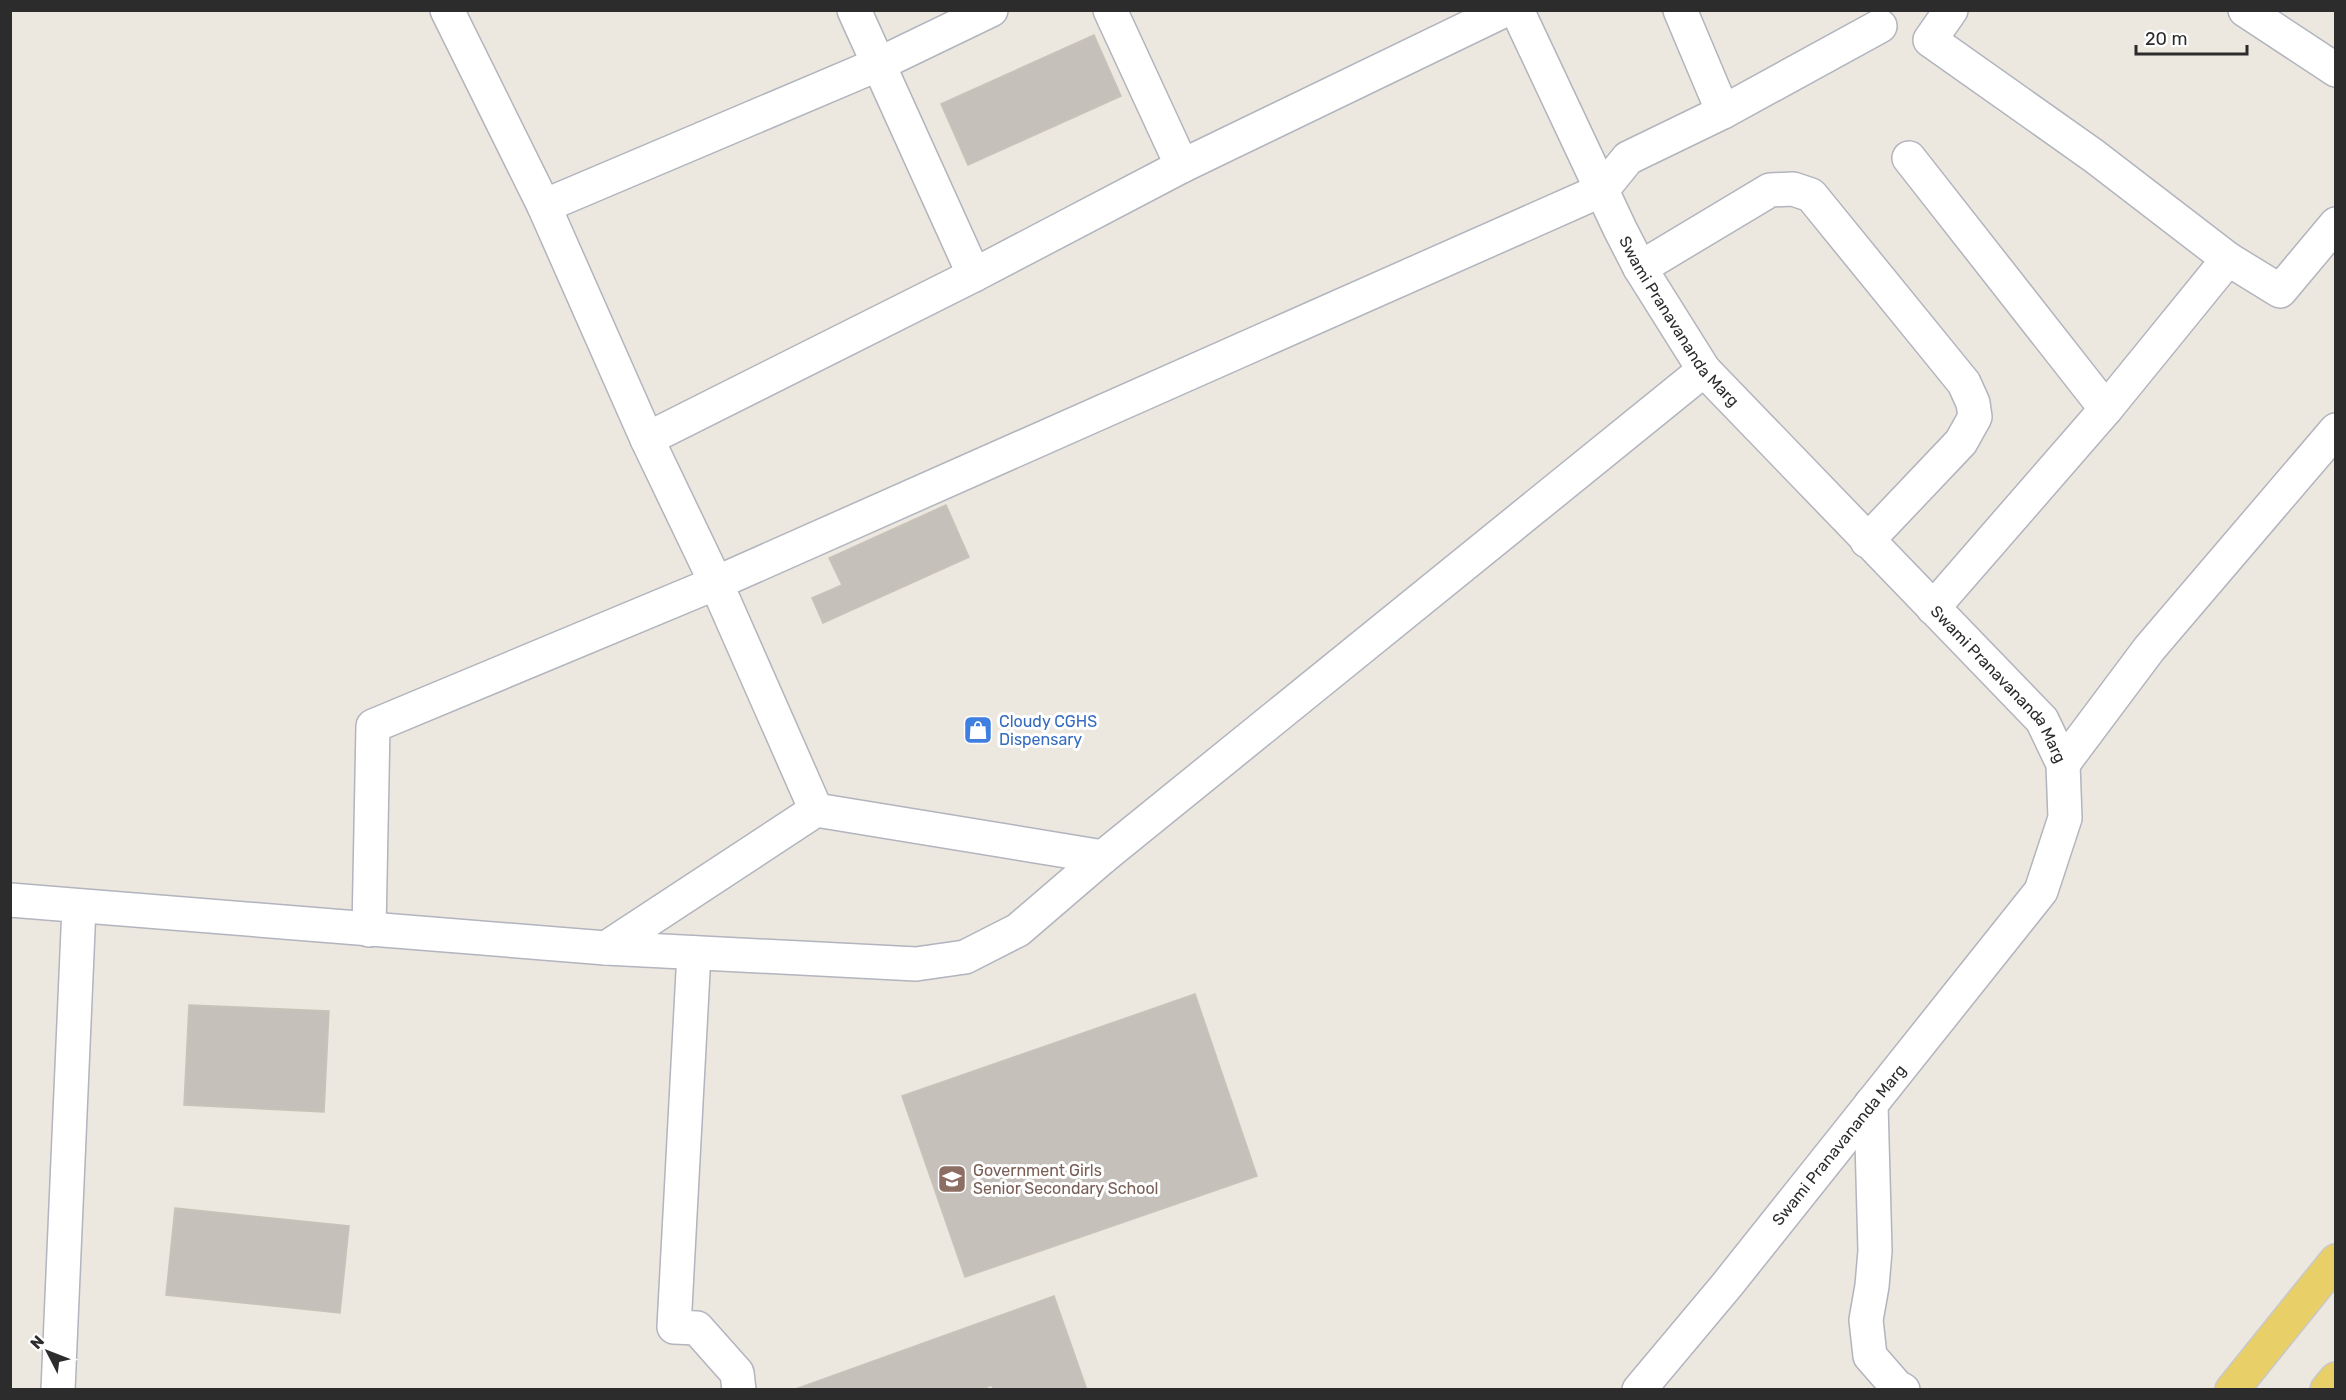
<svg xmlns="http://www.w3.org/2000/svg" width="2346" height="1400" font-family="Rubik,sans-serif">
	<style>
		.building { fill: #c5c1ba; stroke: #c8c3b8; stroke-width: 1.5 }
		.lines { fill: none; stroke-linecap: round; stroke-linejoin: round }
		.minor-casing { stroke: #b2b4be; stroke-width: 36 }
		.major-casing { stroke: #c8c8c8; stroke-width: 36 }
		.minor { stroke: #fff; stroke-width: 33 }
		.major { stroke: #e9cf67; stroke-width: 33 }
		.labels { text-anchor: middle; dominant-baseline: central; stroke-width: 6; stroke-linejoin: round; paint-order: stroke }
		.street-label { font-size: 16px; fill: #2c2c2c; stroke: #fff }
		.shop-label { font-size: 16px; fill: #366cbe; stroke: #fff; text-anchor: start }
		.education-label { font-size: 16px; fill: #785e54; stroke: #fff; text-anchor: start }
	</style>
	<rect width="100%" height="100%" fill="#ece7df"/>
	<path class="building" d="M1094 35 1121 96 968 165 941 104Z
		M946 505 969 557 823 623 812 598 842 585 829 558Z
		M1195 994 1257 1176 965 1277 902 1096Z
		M189 1005 329 1011 324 1112 184 1105Z
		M175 1208 349 1226 340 1313 166 1295Z
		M1054 1296 1087 1390H993L992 1385 979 1390H793Z"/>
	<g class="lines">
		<g class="minor-casing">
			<g id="minor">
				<path d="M447 10 544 206 647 439 716 583 816 810"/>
				<path d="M854 10 974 275"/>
				<path d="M1110 10 1182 166"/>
				<path id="s1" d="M1517 10 1620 229 1640 268 1704 370 2042 720 2063 764 2065 818 2041 891 1727 1285 1639 1390"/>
				<path d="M1680 10 1723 112"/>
				<path d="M1951 10 1930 40 2094 156 2228 259 2280 291 2336 224"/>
				<path d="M2245 10 2336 70"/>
				<path d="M1909 158 2106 409"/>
				<path d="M544 206 879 64 991 10"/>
				<path d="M1640 268 1770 190 1793 189 1811 195 1964 383 1973 403 1975 417 1961 442 1867 541"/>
				<path d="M647 439 974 275 1182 166 1505 10"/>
				<path d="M1933 608 2106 409 2228 259"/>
				<path d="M2063 764 2149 649 2336 430"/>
				<path d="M10 900 606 948 916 964 965 957 1018 930 1103 857 1704 370"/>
				<path d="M369 930 373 726 716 583 1602 190 1628 158 1723 112 1880 26"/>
				<path d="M606 948 816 810 1103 857"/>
				<path d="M694 953 674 1327 697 1328 737 1373 739 1390"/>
				<path d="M1871 1104 1875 1251 1872 1286 1866 1320 1870 1356 1897 1387 1903 1390"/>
				<path d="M58 1390 79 907"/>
			</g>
		</g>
		<g class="major-casing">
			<path id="major" d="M2232 1390 2336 1261
				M2327 1390 2336 1379"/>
		</g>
		<use href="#minor" class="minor"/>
		<use href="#major" class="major"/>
	</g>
	<defs>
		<g id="shop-square" transform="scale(1.5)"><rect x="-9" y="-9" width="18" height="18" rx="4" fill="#3f7fe0" stroke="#fff"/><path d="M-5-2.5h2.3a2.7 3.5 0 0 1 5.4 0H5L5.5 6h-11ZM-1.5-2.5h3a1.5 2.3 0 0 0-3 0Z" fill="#fff"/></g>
		<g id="university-square" transform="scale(1.5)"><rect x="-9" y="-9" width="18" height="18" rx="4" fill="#8d6e63" stroke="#fff"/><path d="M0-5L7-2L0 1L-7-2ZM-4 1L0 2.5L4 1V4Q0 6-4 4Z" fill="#fff"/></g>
	</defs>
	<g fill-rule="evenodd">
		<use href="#shop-square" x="978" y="730"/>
		<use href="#university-square" x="952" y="1179"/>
	</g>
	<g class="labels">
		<g class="street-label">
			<text stroke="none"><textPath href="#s1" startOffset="352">Swami Pranavananda Marg</textPath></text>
			<text stroke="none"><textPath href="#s1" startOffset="838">Swami Pranavananda Marg</textPath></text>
			<text transform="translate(1839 1145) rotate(-51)">Swami Pranavananda Marg</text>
		</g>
		<g class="shop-label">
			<text x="999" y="721">Cloudy CGHS<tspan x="999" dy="18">Dispensary</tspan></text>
		</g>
		<g class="education-label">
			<text x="973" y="1170">Government Girls<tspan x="973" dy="18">Senior Secondary School</tspan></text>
		</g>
	</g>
	<rect width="2346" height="1400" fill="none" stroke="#2c2c2c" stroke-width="24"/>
	<g transform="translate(48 1352) rotate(312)" stroke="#ffffff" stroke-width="4.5" paint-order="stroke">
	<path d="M0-4.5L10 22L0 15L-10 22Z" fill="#2c2c2c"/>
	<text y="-9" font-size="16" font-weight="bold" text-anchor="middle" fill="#2c2c2c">N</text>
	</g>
	<path d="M2136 45v9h111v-9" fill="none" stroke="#2c2c2c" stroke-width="3"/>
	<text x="2145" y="45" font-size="18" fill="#2c2c2c" stroke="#ffffff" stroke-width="4.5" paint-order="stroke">20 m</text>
</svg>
